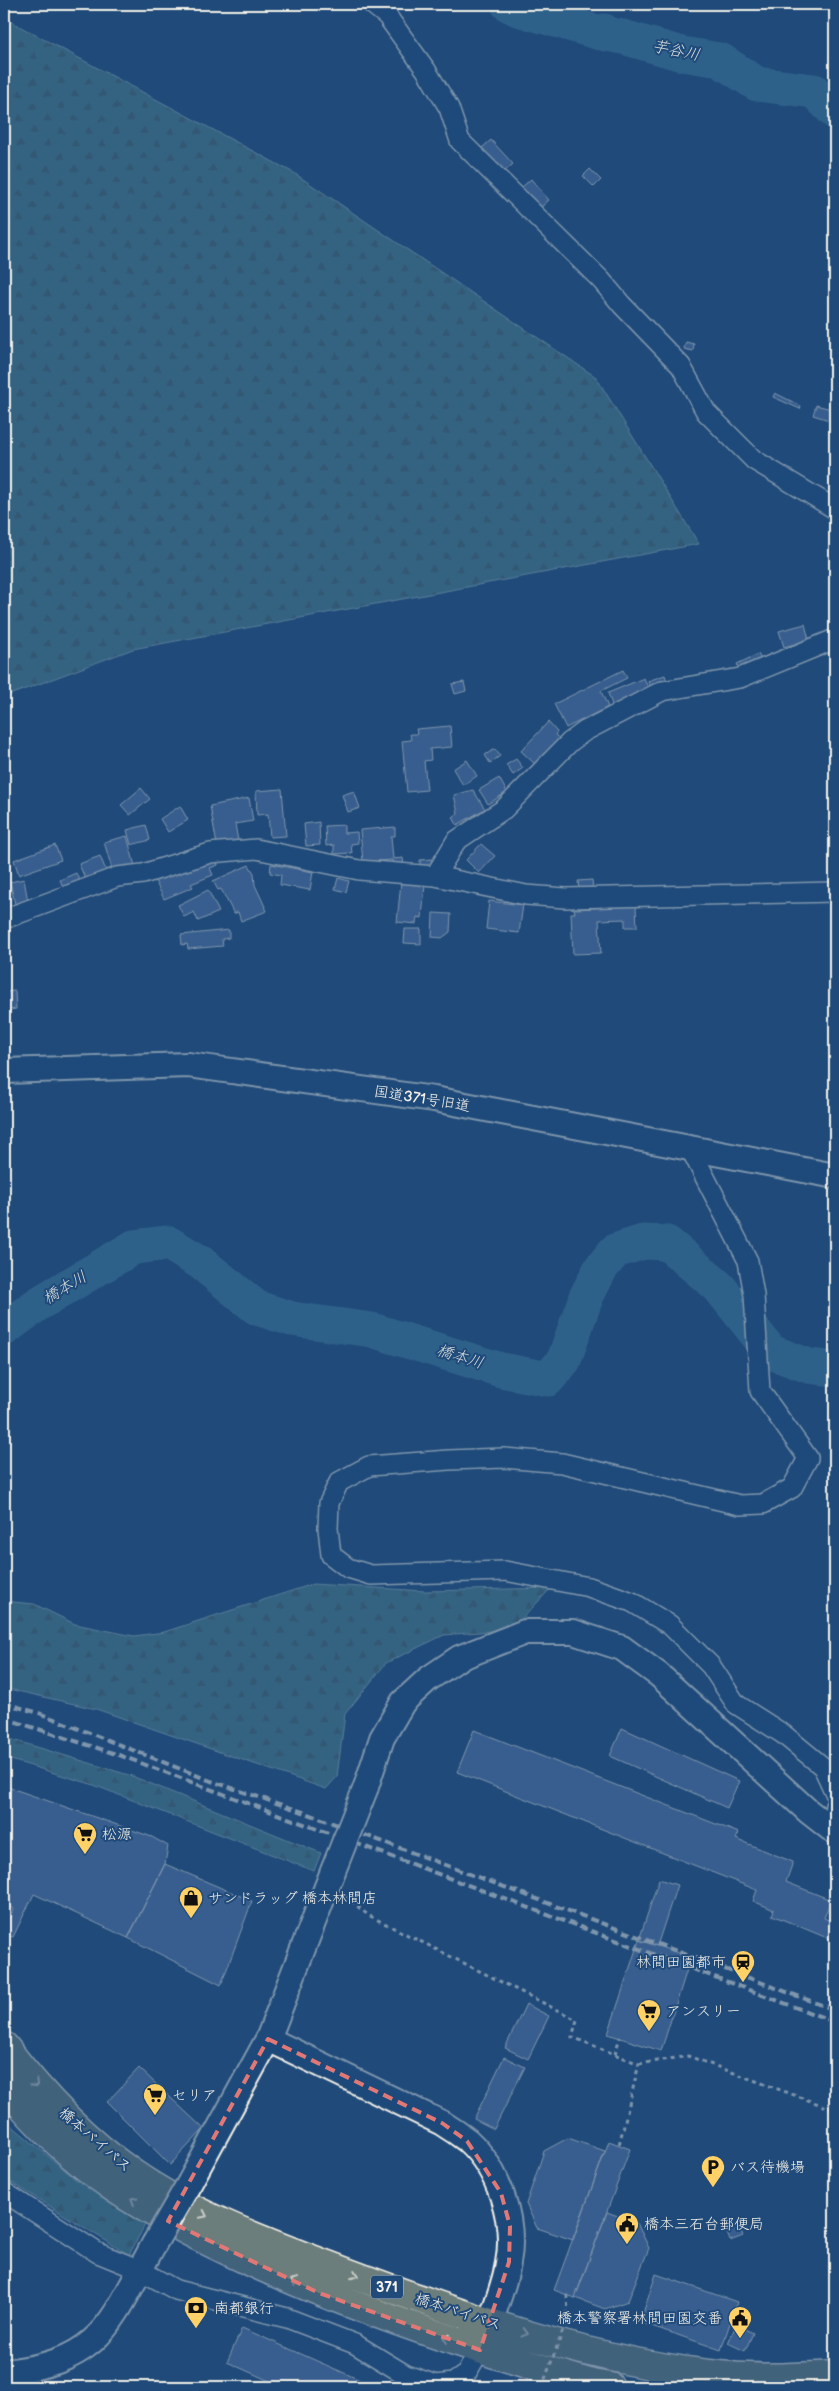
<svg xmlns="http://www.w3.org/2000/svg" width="839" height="2391" font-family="'Balsamiq Sans','Klee One',sans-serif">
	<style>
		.forest { fill: url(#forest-firs); stroke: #a2b9ba }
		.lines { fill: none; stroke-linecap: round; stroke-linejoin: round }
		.river { stroke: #437b9e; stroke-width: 35 }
		.building { fill: #5977a8; stroke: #f4f1e8 }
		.minor-casing { stroke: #f4f1e8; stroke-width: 22 }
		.tertiary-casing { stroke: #f4f1e8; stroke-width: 28 }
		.trunk-casing { stroke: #f4f1e8; stroke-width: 31 }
		.path { stroke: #f4f1e8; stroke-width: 3; stroke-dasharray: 4 4; stroke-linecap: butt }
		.minor { stroke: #1f4a7a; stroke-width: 19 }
		.tertiary { stroke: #1f4a7a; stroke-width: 24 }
		.trunk { stroke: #6c7e7c; stroke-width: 28 }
		.rail { stroke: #f4f1e8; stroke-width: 4; stroke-dasharray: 8 4; stroke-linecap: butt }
		.tertiary-bridge-casing { stroke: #f4f1e8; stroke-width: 28; stroke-linecap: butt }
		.path-bridge { stroke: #f4f1e8; stroke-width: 3; stroke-dasharray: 4 4; stroke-linecap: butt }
		.tertiary-bridge { stroke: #1f4a7a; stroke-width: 24 }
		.oneway { stroke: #cbcec8 }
		.marked { fill: none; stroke: #e27875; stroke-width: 4; stroke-dasharray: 10 6; stroke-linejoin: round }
		.labels { text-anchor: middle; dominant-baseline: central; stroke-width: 4; stroke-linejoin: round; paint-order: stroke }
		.shield { fill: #1f4a7a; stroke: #b4bfc7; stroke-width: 1 }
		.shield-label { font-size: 14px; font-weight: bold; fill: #f4f1e8 }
		.street-label { font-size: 15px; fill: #f4f1e8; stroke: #1f4a7a }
		.poi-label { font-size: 15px; fill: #f4f1e8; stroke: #1f4a7a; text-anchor: start }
		.water-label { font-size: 16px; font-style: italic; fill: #d9dfdd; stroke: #1f4a7a }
	</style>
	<defs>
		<pattern id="forest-firs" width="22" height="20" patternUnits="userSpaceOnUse" patternTransform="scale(1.25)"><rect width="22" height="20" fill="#4f818d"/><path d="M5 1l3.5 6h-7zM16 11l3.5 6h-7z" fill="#4c676d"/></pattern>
	</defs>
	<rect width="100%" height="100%" fill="#1f4a7a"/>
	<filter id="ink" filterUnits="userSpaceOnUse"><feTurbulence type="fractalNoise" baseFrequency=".02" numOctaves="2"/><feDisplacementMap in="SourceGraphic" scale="10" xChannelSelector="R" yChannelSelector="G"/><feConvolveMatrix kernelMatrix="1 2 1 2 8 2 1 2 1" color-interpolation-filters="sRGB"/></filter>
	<g filter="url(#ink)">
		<path class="forest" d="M4 18 294 173 596 377 699 544 133 649 4 697Z
			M313 1584 425 1591 551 1588 520 1621 491 1631 444 1635 386 1663 345 1714 337 1777 326 1789 96 1709 4 1688V1601L34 1604 75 1624 134 1636 164 1632Z
			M4 1737 132 1776 321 1853 314 1871 91 1784 4 1758Z
			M4 2119 79 2182 146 2223 129 2255 4 2178Z"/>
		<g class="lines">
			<path class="river" d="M508 4 518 9 600 33 604 31 606 34 623 37 682 54 720 60 757 84 814 91 835 112
				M4 1329 38 1304 134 1247 168 1243 200 1262 257 1308 292 1319 372 1330 501 1370 548 1379 564 1360 586 1297 601 1268 615 1251 643 1242 667 1243 686 1259 719 1287 771 1352 809 1366 835 1369"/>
		</g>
		<path class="building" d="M491 140 513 164 504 172 482 148Z
			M590 169 601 180 594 187 583 176Z
			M531 179 549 200 539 209 521 188Z
			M686 342 694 344 693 351 684 349Z
			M775 393 801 406 800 409 773 397Z
			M816 405 835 410 832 421 813 415Z
			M805 624 809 640 784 647 779 631Z
			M758 654 762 661 740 671 737 664Z
			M623 670 627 678 601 691 608 707 566 728 554 704Z
			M665 675 668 684 651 690 648 681Z
			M644 678 649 691 612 705 608 693Z
			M464 682 466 691 455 694 452 684Z
			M548 722 557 732 555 735 560 739 536 765 521 751Z
			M450 726 452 747 430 749 431 760 424 761 427 790 407 792 402 741 411 740 410 734H417L416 729Z
			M495 749 500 756 490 763 485 755Z
			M516 759 523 768 513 775 506 765Z
			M467 760 477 776 463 785 453 769Z
			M499 778 507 792 488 804 479 790Z
			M141 788 150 799 130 815 121 805Z
			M282 789 286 836 270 837 268 814 257 815 256 791Z
			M473 790 485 809 457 825 453 817 458 813 454 795Z
			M354 791 360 808 348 812 342 795Z
			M249 798 253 821 235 824 238 841 217 845 210 806Z
			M180 806 188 820 168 832 160 819Z
			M319 822 320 845 306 846 304 824Z
			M146 825 150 840 131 845 127 830Z
			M344 825V833L357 832 358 843 351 844 352 853 334 854V845L326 846 325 826Z
			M395 827V836H391L393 859 403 858 404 867 392 868V860L363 862 360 830Z
			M127 836 135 866 113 872 104 842Z
			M481 844 495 856 479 873 466 860Z
			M55 845 61 860 19 875 14 860Z
			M100 856 107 873 86 881 79 864Z
			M217 859 218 865 210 868 213 875 191 884 193 887 164 899 155 881Z
			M432 859V868L420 869V860Z
			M271 864 313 872 310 890 280 885 281 875 270 873Z
			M249 865 254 873 255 885 267 911 241 921 238 912 234 914 221 889 218 890 213 881Z
			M76 873 81 883 65 891 60 880Z
			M338 878 349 881 346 892 335 889Z
			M24 879 28 902 15 904 10 882Z
			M592 880 593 889 579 890 578 881Z
			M401 882 425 885 422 918 417 917 416 924 397 922Z
			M208 890 219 912 198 921 194 912 184 917 178 905Z
			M489 901 523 905 519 933 486 929Z
			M636 906 637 927H625V919L599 920 601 953 573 954 571 913H575L574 909Z
			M433 913 451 914 450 932 442 938 432 937Z
			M405 929H421V944L404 943Z
			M229 930V938L222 939 223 946 188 949 187 944 182 945 181 935Z
			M15 991 16 1009 4 1011V992Z
			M622 1728 739 1781 727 1808 610 1756Z
			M474 1730 739 1833 736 1839 793 1862 786 1882 831 1900 824 1918 835 1923V1933L832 1940 772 1915 774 1910 753 1901 757 1890 457 1772Z
			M5 1786 152 1837 168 1846 165 1864 128 1938 34 1894 13 1937 4 1935 13 1909 4 1903V1894L11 1883 4 1881Z
			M165 1864 252 1901 221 1985 128 1938Z
			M659 1879 677 1885 657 1946 639 1940Z
			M639 1940 691 1957 661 2051 608 2034Z
			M526 2004 549 2016 528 2059 505 2048Z
			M504 2057 525 2067 494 2129 474 2119Z
			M139 2068 204 2129 170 2165 107 2102Z
			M568 2138 605 2151 573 2240 537 2228 526 2204 544 2151Z
			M609 2141 630 2149 575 2298 554 2290Z
			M607 2212 637 2223 649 2248 628 2301 605 2309 575 2298Z
			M739 2226 743 2236 730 2241 726 2230Z
			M656 2274 737 2302 721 2350 640 2322Z
			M736 2325 753 2333 745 2351 728 2343Z
			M242 2328 376 2387H283L227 2362Z"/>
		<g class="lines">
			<g class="minor-casing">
				<path id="minor" d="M372 4 387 16 426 70 449 108 460 141 601 280 622 305 681 366 706 412 754 460 835 509
					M435 876 456 841 504 809 570 742 585 731 662 691 740 678 835 639
					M4 919 117 877 143 874 210 853 256 849 359 870 435 876 526 895 565 898 835 892
					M691 1150 748 1261 754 1295 760 1391 808 1458 792 1488 763 1504 740 1505 562 1463 504 1458 449 1460 369 1466 339 1482 329 1503 328 1528 331 1555 348 1568 371 1575 505 1571 589 1587 632 1602 670 1625 711 1666 736 1704 783 1734 823 1767 835 1793
					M835 1806 831 1829 835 1835
					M4 2192 98 2253 140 2270 176 2290 287 2318 355 2344 406 2375 436 2385 453 2383 466 2374 480 2350"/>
			</g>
			<g class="tertiary-casing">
				<path id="tertiary" d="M4 1071 188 1065 434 1099 835 1176
					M366 1787 382 1738 403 1702 428 1679 459 1658 525 1632H573L622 1648 659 1675 808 1811 831 1829
					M268 2039 442 2123C450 2128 459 2134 467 2140 499 2169 516 2221 508 2263 504 2289 492 2314 484 2339
					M190 2182 268 2039 333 1871
					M4 2372C103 2362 111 2322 154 2244"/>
			</g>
			<g class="trunk-casing">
				<path id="trunk" d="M4 2046C40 2093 83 2139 132 2173 197 2218 272 2244 346 2272 469 2318 596 2364 729 2376 764 2379 800 2377 835 2375
					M4 2084C35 2123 72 2159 114 2188 160 2219 209 2243 260 2266 367 2314 479 2350 592 2384L610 2387"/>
			</g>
			<path class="path" d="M345 1896 368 1915 577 2020 572 2037 639 2064 619 2145
				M615 2054 620 2037
				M639 2064 688 2056 835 2110
				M567 2295 568 2317"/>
			<use href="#minor" class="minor"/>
			<use href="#tertiary" class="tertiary"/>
			<use href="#trunk" class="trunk"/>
			<path class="rail" d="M4 1703 39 1713 211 1781 303 1812 835 2010
				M4 1718 119 1755 835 2022"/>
			<g class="tertiary-bridge-casing">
				<path id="tertiary-bridge" d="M333 1871 366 1787
					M154 2244 190 2182"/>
			</g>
			<path class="path-bridge" d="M542 2387 568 2317"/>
			<use href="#tertiary-bridge" class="tertiary-bridge"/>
		</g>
		<defs><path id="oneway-chevron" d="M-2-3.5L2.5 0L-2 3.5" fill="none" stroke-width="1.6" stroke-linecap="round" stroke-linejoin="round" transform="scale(1.25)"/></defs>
		<g class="oneway">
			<use href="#oneway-chevron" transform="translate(35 2084) rotate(46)"/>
			<use href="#oneway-chevron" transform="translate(134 2200) rotate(-149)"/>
			<use href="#oneway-chevron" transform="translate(204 2215) rotate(26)"/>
			<use href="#oneway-chevron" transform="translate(355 2275) rotate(21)"/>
			<use href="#oneway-chevron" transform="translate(294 2281) rotate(-156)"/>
			<use href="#oneway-chevron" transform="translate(525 2333) rotate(15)"/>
			<use href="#oneway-chevron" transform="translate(446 2338) rotate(-160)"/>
		</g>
	</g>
	<path d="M0 0H839V2391H0ZM268 2039 442 2123 467 2141 501 2193 510 2226 509 2262 480 2350 319 2293 168 2221Z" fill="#1f4a7a" fill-opacity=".55" fill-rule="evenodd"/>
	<path class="marked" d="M268 2039 442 2123 467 2141 501 2193 510 2226 509 2262 480 2350 319 2293 168 2221Z"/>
	<defs>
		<g id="supermarket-pin" transform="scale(1.25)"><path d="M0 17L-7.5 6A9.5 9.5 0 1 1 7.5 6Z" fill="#ffd166" stroke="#1f4a7a"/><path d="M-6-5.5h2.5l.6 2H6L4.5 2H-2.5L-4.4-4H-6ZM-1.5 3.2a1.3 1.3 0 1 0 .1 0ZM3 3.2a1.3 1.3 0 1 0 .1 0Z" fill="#111"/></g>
		<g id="shop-pin" transform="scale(1.25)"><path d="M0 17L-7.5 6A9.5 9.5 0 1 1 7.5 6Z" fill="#ffd166" stroke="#1f4a7a"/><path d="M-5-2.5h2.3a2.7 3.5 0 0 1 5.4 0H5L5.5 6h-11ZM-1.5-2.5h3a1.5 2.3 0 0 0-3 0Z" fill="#111"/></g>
		<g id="station-pin" transform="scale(1.25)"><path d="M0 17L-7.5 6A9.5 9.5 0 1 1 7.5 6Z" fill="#ffd166" stroke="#1f4a7a"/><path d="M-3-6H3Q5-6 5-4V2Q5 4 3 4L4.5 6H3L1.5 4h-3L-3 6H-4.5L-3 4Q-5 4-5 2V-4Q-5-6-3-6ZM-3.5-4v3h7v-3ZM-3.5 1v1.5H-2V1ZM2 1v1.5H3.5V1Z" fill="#111"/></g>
		<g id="parking-pin" transform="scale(1.25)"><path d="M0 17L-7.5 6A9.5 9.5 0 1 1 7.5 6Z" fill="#ffd166" stroke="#1f4a7a"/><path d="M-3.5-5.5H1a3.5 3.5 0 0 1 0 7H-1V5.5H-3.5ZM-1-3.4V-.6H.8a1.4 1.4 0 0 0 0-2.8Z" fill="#111"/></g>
		<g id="civic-pin" transform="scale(1.25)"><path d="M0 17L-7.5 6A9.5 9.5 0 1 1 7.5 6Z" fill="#ffd166" stroke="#1f4a7a"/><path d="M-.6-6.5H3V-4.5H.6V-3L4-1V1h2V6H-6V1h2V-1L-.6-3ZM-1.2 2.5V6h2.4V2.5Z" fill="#111"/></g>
		<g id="bank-pin" transform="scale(1.25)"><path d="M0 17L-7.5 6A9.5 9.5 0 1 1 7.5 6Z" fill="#ffd166" stroke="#1f4a7a"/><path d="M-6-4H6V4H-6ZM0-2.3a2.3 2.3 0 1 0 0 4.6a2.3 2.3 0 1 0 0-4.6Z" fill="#111"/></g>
	</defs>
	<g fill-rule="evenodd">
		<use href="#supermarket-pin" x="85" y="1834"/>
		<use href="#shop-pin" x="191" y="1898"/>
		<use href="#station-pin" x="743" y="1962"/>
		<use href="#supermarket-pin" x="649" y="2011"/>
		<use href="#supermarket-pin" x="155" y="2095"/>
		<use href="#parking-pin" x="713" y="2167"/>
		<use href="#civic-pin" x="627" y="2224"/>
		<use href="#bank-pin" x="196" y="2308"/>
		<use href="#civic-pin" x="740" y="2318"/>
	</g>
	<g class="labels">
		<rect class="shield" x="371" y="2275.5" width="32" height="23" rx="4"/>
		<g class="shield-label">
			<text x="387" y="2287">371</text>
		</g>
		<g class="street-label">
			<text transform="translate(422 1099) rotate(9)">国道371号旧道</text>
			<text transform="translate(95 2140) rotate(41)">橋本バイパス</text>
			<text transform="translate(458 2312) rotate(18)">橋本バイパス</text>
		</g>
		<g class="poi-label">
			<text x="102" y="1834">松源</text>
			<text x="208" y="1898">サンドラッグ 橋本林間店</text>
			<text x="726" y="1962" text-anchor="end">林間田園都市</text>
			<text x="666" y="2011">アンスリー</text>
			<text x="172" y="2095">セリア</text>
			<text x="730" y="2167">バス待機場</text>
			<text x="644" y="2224">橋本三石台郵便局</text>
			<text x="214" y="2308">南都銀行</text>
			<text x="722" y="2318" text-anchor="end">橋本警察署林間田園交番</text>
		</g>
		<g class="water-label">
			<text transform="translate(676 51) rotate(12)">芋谷川</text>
			<text transform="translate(65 1288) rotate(-31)">橋本川</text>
			<text transform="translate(460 1357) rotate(17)">橋本川</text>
		</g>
	</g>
	<rect width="839" height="2391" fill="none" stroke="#1f4a7a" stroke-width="20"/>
	<rect x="10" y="10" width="819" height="2371" fill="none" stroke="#f4f1e8" stroke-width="2" filter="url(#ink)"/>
</svg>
